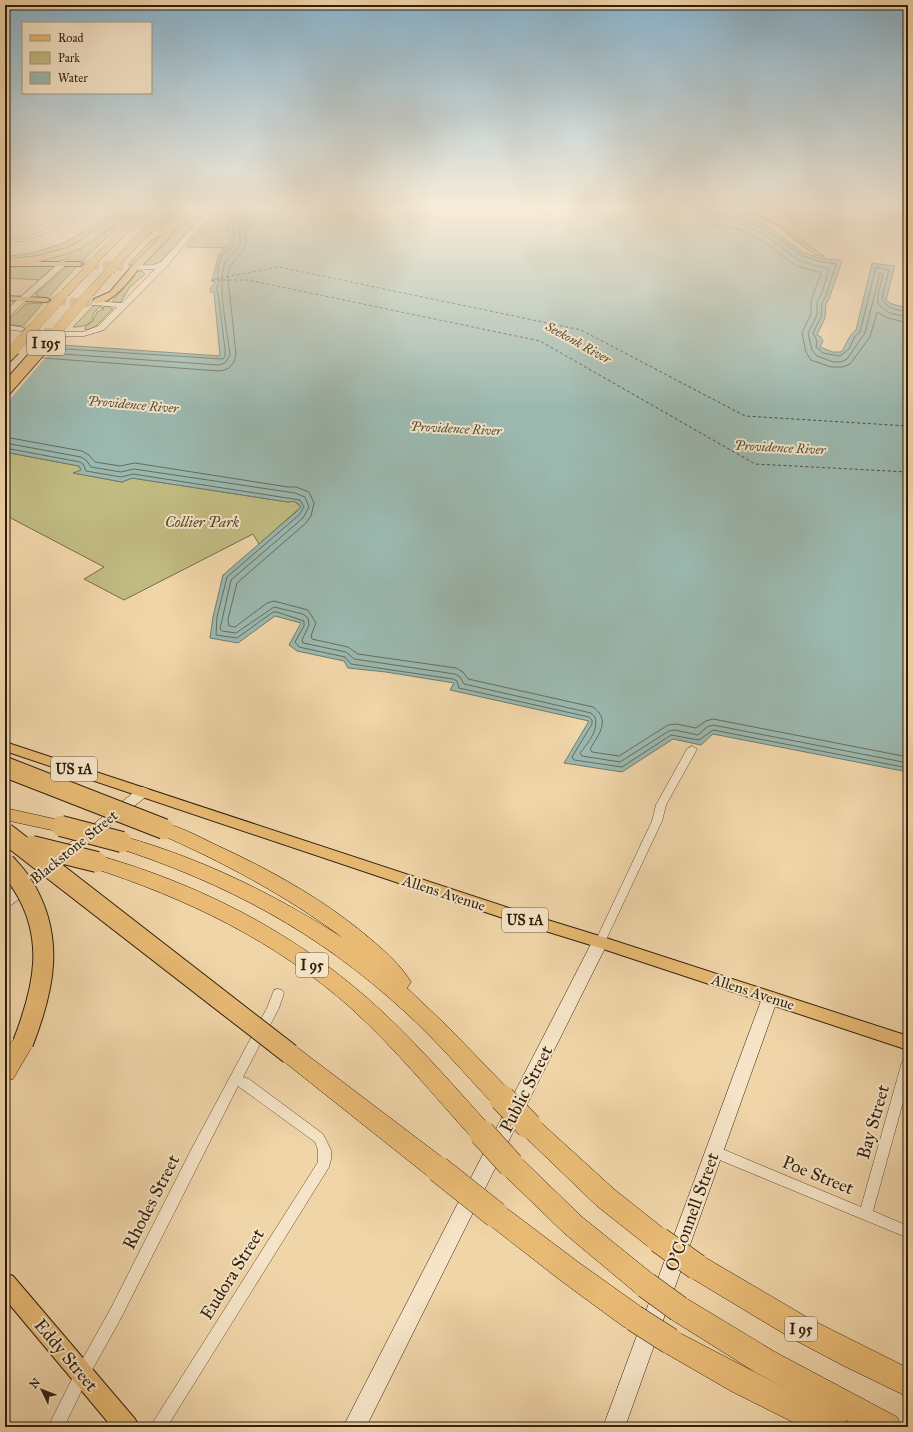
<svg xmlns="http://www.w3.org/2000/svg" width="913" height="1432" font-family="'IM FELL Great Primer',serif">
	<style>
		.green { fill: #c1bb82; stroke: #786d46 }
		.water { fill: #9bb8af; stroke: #707b6d }
		.pier { fill: #f0d5a9 }
		.lines { fill: none; stroke-linecap: round; stroke-linejoin: round }
		.shore { stroke: #666c5d; stroke-width: 1 }
		.ferry { stroke: #504d3c; stroke-width: 1; stroke-dasharray: 3 2.5; stroke-linecap: butt }
		.secondary-tunnel { stroke: #cab189; stroke-width: 8; stroke-dasharray: 8 3.5; stroke-linecap: butt }
		.primary-tunnel { stroke: #cab189; stroke-width: 8; stroke-dasharray: 8 4; stroke-linecap: butt }
		.street-casing { stroke: #604c32; stroke-width: 1 }
		.secondary-casing { stroke: #301f0b; stroke-width: 1 }
		.primary-casing { stroke: #301f0b; stroke-width: 2 }
		.highway-casing { stroke: #301f0b; stroke-width: 1 }
		.street { fill: #f5e4c7; fill-rule: evenodd }
		.secondary { fill: #f5e4c7; fill-rule: evenodd }
		.primary { fill: #e8ba74; fill-rule: evenodd }
		.highway { fill: #e8ba74; fill-rule: evenodd }
		.highway-bridge-far3-casing { stroke: #301f0b; stroke-width: 10; stroke-linecap: butt }
		.highway-bridge-far2-casing { stroke: #301f0b; stroke-width: 14; stroke-linecap: butt }
		.highway-bridge-far1-casing { stroke: #301f0b; stroke-width: 22; stroke-linecap: butt }
		.highway-bridge-casing { stroke: #301f0b; stroke-width: 27; stroke-linecap: butt }
		.highway-bridge-far3 { stroke: #e8ba74; stroke-width: 10 }
		.highway-bridge-far2 { stroke: #e8ba74; stroke-width: 12 }
		.highway-bridge-far1 { stroke: #e8ba74; stroke-width: 20 }
		.highway-bridge { stroke: #e8ba74; stroke-width: 26 }
		.labels { text-anchor: middle; dominant-baseline: central; stroke-width: 4; stroke-linejoin: round; paint-order: stroke }
		.far-water-label { font-size: 13px; font-style: italic; fill: #504d3c; stroke: #f5e4c7 }
		.shield { fill: #f5e4c7; stroke: #6b5a43; stroke-width: 1 }
		.shield-label { font-size: 14px; font-weight: bold; fill: #301f0b }
		.park-label { font-size: 15px; font-style: italic; fill: #544629; stroke: #f5e4c7 }
		.street-label { font-size: 15px; fill: #301f0b; stroke: #f5e4c7 }
		.near-street-label { font-size: 18px; fill: #301f0b; stroke: #f5e4c7 }
	</style>
	<rect width="100%" height="100%" fill="#f0d5a9"/>
	<filter id="stains"><feTurbulence type="fractalNoise" baseFrequency=".005" numOctaves="4"/><feColorMatrix values="0 0 0 0 .2 0 0 0 0 .09 0 0 0 0 .02 0 0 0 .5 -.17"/></filter>
	<radialGradient id="worn" r=".72"><stop offset=".6" stop-color="#630" stop-opacity="0"/><stop offset="1" stop-color="#630" stop-opacity=".3"/></radialGradient>
	<path class="green" d="M128 208H134L66 249 47 255 5 260V257L36 252 61 244 77 236 95 222Z
		M141 208H147L116 229 81 262 18 263 55 257Z
		M208 208H212L205 213 159 263 151 266 144 265 176 231 167 230Z
		M221 208H253L232 220 225 228 229 231 232 240 230 244 225 248 186 247 210 218Z
		M725 208C765 208 795 236 825 257L815 255 788 235C782 222 740 211 725 208Z
		M167 231 133 265H128L150 241Z
		M56 266 40 280 5 278V267Z
		M77 266 48 298H41L35 294 66 267Z
		M137 271H142L145 274 129 288 121 302H112Z
		M37 303H43L23 326 11 325 6 322 26 304Z
		M94 305 101 306 93 314C94 325 82 327 73 327Z
		M107 306H111L110 308 113 309 95 327 87 330 85 329V327L93 321 97 312 104 309 101 308Z
		M5 452 79 466 81 470 74 473 122 482 132 478 288 502 294 501 301 507 259 544 253 534 124 600 84 579 104 567 5 515Z"/>
	<path class="water" d="M253 208H710L745 216 768 226 802 252 819 258 840 260 842 261 829 299 826 304 825 318 817 335 821 337 823 341 820 347 833 352H841C846 346 849 334 856 330L872 263 895 266 886 300 892 304 908 308V772L713 734 701 745 673 739 622 772 564 763 589 721 450 690 454 683 386 672 348 668 344 661 297 651 289 645 301 623 275 616 238 643 210 638 213 617 223 575 296 512 301 507C297 501 294 501 288 502L132 478 122 482 73 473 81 470 79 466 5 452V341L220 356 214 292H211L210 289 215 282 211 281C215 276 216 261 219 254 221 249 231 247 231 240 232 238 229 234 229 231L225 229 232 220Z"/>
	<path class="pier" d="M12 339 59 342 5 405V346Z"/>
	<g class="lines">
		<path class="shore" d="M701 208 703 216 709 223 741 230 760 239 795 265 821 273 811 301V314L802 333 806 352 811 360 831 367H843L850 364 870 337 877 312 888 318 908 323
			M707 208 708 213 712 217 743 225 764 234 798 260 816 266 829 268 822 293 817 302V315L808 333 812 350 817 356 833 362H841L847 359 865 333 880 273 883 275 878 294V304L889 313 908 317
			M712 208 715 213 744 220 766 230 801 255 818 261 836 264 826 296 822 303 821 317 813 333 817 341 816 347 823 353 840 356 849 349 855 336 860 332 876 267 889 270 882 298C885 309 899 310 908 312
			M50 348 223 359 225 356V349L218 293 216 288 219 283C217 274 217 262 223 255 227 250 233 249 234 243 235 238 233 232 232 227 238 219 250 217 254 208
			M47 353 219 365 225 363 230 355C227 329 218 290 224 265 227 256 238 253 240 243 241 239 239 233 238 228L256 216 259 208
			M43 358 219 371C229 370 234 365 236 355 234 335 232 315 230 296 229 289 227 280 228 274 233 254 250 256 245 230L261 219 265 208
			M5 437 82 451 89 455 95 462 120 466 135 463 288 487H296L309 492 314 503 311 516 306 523 237 583 228 619 229 626 235 627 267 603 274 601 308 610 316 623 311 636 312 639 348 647 358 654 456 668 463 672 468 679 593 707C611 720 599 734 590 749L592 752 619 756 668 725 676 724 696 728 706 721 713 719 908 757
			M5 443 81 457 86 460 91 467 121 472 134 469 295 493 305 497 309 507 303 518 231 580 220 629 222 631 236 633 274 607 303 614 308 618 309 625 302 640 303 643 346 652 354 659 455 674 460 677 464 684 591 713 595 717C599 730 588 743 580 753L582 756 620 762 669 731 675 730 698 735 707 727 713 725 908 763
			M5 448 80 462 83 464 86 471 121 477 133 474 300 500 304 507 299 515 227 577 217 617 216 635 237 638 273 612H277L304 621V626L295 642 299 647 345 657 351 664 453 679 457 681 459 688 589 717 592 720V724L572 757 574 760 622 767 671 735 699 740 713 730 908 768"/>
		<path class="ferry" d="M215 279 279 267 581 330 745 416 908 426
			M212 280H248L540 341 755 464 908 472"/>
		<path class="secondary-tunnel" d="M21 329 67 334"/>
		<path class="primary-tunnel" d="M79 264 125 267
			M46 300 87 303 97 301"/>
		<g class="street-casing">
			<path id="street" d="M5 208 29 214 59 215 69 208H73L64 216 81 218 111 208H116L23 241 5 242V240L20 239 77 219 30 216 5 233V230L25 215 5 209Z
				M692 746 697 749 666 805 662 821 605 942 604 945 600 946 596 945 595 942 652 821 656 805 687 749Z
				M278 989 282 990 284 993 279 1008 243 1077 249 1079 323 1134 331 1150V1159L329 1167 167 1427H150L318 1162V1150L315 1142 238 1086 120 1320 87 1379 64 1427H48L77 1369 110 1310 192 1148 267 1008 274 990Z
				M908 1057V1084L873 1211 908 1226V1238L710 1156 709 1152 710 1148 715 1146 861 1207 902 1062 904 1059Z"/>
		</g>
		<g class="secondary-casing">
			<path id="secondary" d="M212 208H218L202 223 168 265 104 330 84 336H64V332H83L98 326 117 307 95 305H92V301L122 303 155 269 135 270H132V266L153 265 161 262 198 221Z
				M61 261H64L68 263 8 317H5V311Z
				M5 325 21 327 25 329 21 331 5 329Z
				M143 787 148 789 150 792 148 795 10 906 5 907V894L138 789Z
				M600 936 606 938 608 942 366 1427H343L592 942 594 938Z
				M770 992 776 993 778 998 625 1427H603L762 998 764 993Z"/>
		</g>
		<g class="primary-casing">
			<path id="primary" d="M5 262H79L83 264 79 266H5Z
				M132 266H138L139 268C130 280 111 306 94 303L93 301 94 299 110 292Z
				M5 296 46 298 50 300 46 302 5 300Z
				M5 742 512 909 606 938 908 1036V1050L594 946 500 917 5 751Z
				M5 1273 13 1276 135 1419 139 1427H112L5 1299Z"/>
		</g>
		<g class="highway-casing">
			<path id="highway" d="M132 208H142L114 225 83 247 72 252 38 262 5 265V259L37 256 66 248 77 243 108 221Z
				M151 208H160L127 233 96 264H90L88 262 121 229Z
				M173 208H182L148 235 119 266H113L111 264 113 262C130 241 149 222 173 208Z
				M170 228 174 231 173 233 138 270H132L130 268 132 266 167 229Z
				M88 266 93 269 91 271 67 297H59L58 295 59 293 85 267Z
				M110 267 115 270 113 272 92 297H84L83 295 84 293 107 268Z
				M5 808 68 822 70 826 68 830 61 832 5 820Z
				M164 823C181 827 198 836 214 844 271 870 327 901 374 942 387 953 402 967 411 982L407 988 447 1026 510 1091 514 1098 510 1105 502 1108 494 1105C464 1073 436 1040 404 1011 318 932 226 883 115 847L112 842 115 837 122 836C201 858 274 894 343 938 285 895 223 862 157 833L155 829 157 825Z
				M97 855C196 883 288 929 366 997 411 1036 450 1082 490 1126L494 1133 490 1140 482 1143 474 1140C434 1096 396 1049 352 1009 276 941 186 898 90 867L87 862 90 857Z
				M23 1034 31 1037 34 1043 13 1079 5 1081C5 1063 2 1041 23 1034Z
				M290 1045 298 1048 447 1161 450 1169 447 1177 438 1180 429 1177 282 1060 279 1054 282 1048Z
				M529 1116 537 1119 615 1190 668 1232 672 1240 668 1248 659 1252 650 1248 597 1206 521 1133 517 1126 521 1119Z
				M511 1154 520 1157 582 1217 655 1276 659 1285 655 1294 646 1297 637 1294 564 1233 502 1173 499 1165 502 1157Z
				M496 1204 505 1207 578 1262 644 1309 648 1318 644 1327 634 1331 624 1327 560 1280 487 1223 483 1215 487 1207Z
				M697 1255 706 1258 810 1319 908 1368V1397L844 1366 791 1338 688 1276 684 1267 688 1258Z
				M679 1296 689 1300 775 1352 897 1417 901 1427H858L846 1420 848 1427H803L731 1391 660 1350 656 1341 660 1332 670 1328 787 1389 755 1372 669 1318 666 1309 669 1300Z"/>
		</g>
		<use href="#street" class="street"/>
		<use href="#secondary" class="secondary"/>
		<use href="#primary" class="primary"/>
		<use href="#highway" class="highway"/>
		<g class="highway-bridge-far3-casing">
			<path id="highway-bridge-far3" d="M162 230 204 208
				M88 269 93 262
				M110 270 116 264
				M13 350 63 295
				M40 350 88 295"/>
		</g>
		<g class="highway-bridge-far2-casing">
			<path id="highway-bridge-far2" d="M5 358 14 349
				M5 390 41 349"/>
		</g>
		<g class="highway-bridge-far1-casing">
			<path id="highway-bridge-far1" d="M5 767 164 829
				M61 826 122 842
				M5 833 290 1054
				M32 846 97 862
				M5 863C11 870 18 877 22 884 56 937 44 989 23 1043"/>
		</g>
		<g class="highway-bridge-casing">
			<path id="highway-bridge" d="M502 1098 529 1126
				M482 1133 511 1165
				M438 1169 496 1215
				M659 1240 697 1267
				M646 1285 679 1309
				M634 1318 670 1341"/>
		</g>
		<use href="#highway-bridge-far3" class="highway-bridge-far3"/>
		<use href="#highway-bridge-far2" class="highway-bridge-far2"/>
		<use href="#highway-bridge-far1" class="highway-bridge-far1"/>
		<use href="#highway-bridge" class="highway-bridge"/>
	</g>
	<linearGradient id="sky" x2="0" y2="1"><stop stop-color="#89b6d1"/><stop offset="0.51" stop-color="#f8ecd8"/><stop offset="1" stop-color="#f8ecd8" stop-opacity="0"/></linearGradient>
	<rect width="913" height="408" fill="url(#sky)"/>
	<g class="labels">
		<g class="far-water-label">
			<text transform="translate(578 343) rotate(29)">Seekonk River</text>
			<text transform="translate(133 405) rotate(5)">Providence River</text>
			<text transform="translate(456 429) rotate(3)">Providence River</text>
			<text transform="translate(780 448) rotate(3)">Providence River</text>
		</g>
		<g class="shield">
			<rect x="27" y="331" width="38" height="24" rx="3"/>
			<rect x="51" y="757" width="46" height="24" rx="3"/>
			<rect x="502" y="908" width="46" height="24" rx="3"/>
			<rect x="296" y="953" width="32" height="24" rx="3"/>
			<rect x="785" y="1317" width="32" height="24" rx="3"/>
		</g>
		<g class="shield-label">
			<text x="46" y="343">I 195</text>
			<text x="74" y="769">US 1A</text>
			<text x="525" y="920">US 1A</text>
			<text x="312" y="965">I 95</text>
			<text x="801" y="1329">I 95</text>
		</g>
		<g class="park-label">
			<text x="202" y="522">Collier Park</text>
		</g>
		<g class="street-label">
			<text transform="translate(74 847) rotate(-39)">Blackstone Street</text>
			<text transform="translate(444 893) rotate(18)">Allens Avenue</text>
			<text transform="translate(753 992) rotate(18)">Allens Avenue</text>
		</g>
		<g class="near-street-label">
			<text transform="translate(526 1089) rotate(-63)">Public Street</text>
			<text transform="translate(873 1122) rotate(-74)">Bay Street</text>
			<text transform="translate(818 1175) rotate(22)">Poe Street</text>
			<text transform="translate(151 1202) rotate(-63)">Rhodes Street</text>
			<text transform="translate(692 1212) rotate(-70)">O'Connell Street</text>
			<text transform="translate(232 1274) rotate(-58)">Eudora Street</text>
			<text transform="translate(66 1355) rotate(50)">Eddy Street</text>
		</g>
	</g>
	<rect width="913" height="1432" fill="none" stroke="#f0d5a9" stroke-width="20"/>
	<rect x="6" y="6" width="901" height="1420" fill="none" stroke="#301f0b" stroke-width="2"/>
	<rect x="10" y="10" width="893" height="1412" fill="none" stroke="#301f0b"/>
	<rect x="22" y="22" width="130" height="72" fill="#f5e4c7" stroke="#a6957c"/>
	<rect x="30" y="35" width="20" height="6" fill="#e8ba74" stroke="#a6957c"/>
	<text x="58" y="42" font-size="12" fill="#301f0b">Road</text>
	<rect x="30" y="52" width="20" height="12" fill="#c1bb82" stroke="#a6957c"/>
	<text x="58" y="62" font-size="12" fill="#301f0b">Park</text>
	<rect x="30" y="72" width="20" height="12" fill="#9bb8af" stroke="#a6957c"/>
	<text x="58" y="82" font-size="12" fill="#301f0b">Water</text>
	<g transform="translate(42 1390) rotate(313)" stroke="#f5e4c7" stroke-width="3" paint-order="stroke">
	<path d="M0-3L7 15L0 10L-7 15Z" fill="#301f0b"/>
	<text y="-6" font-size="11" font-weight="bold" text-anchor="middle" fill="#301f0b">N</text>
	</g>
	<rect width="100%" height="100%" filter="url(#stains)"/>
	<rect width="100%" height="100%" fill="url(#worn)"/>
</svg>
